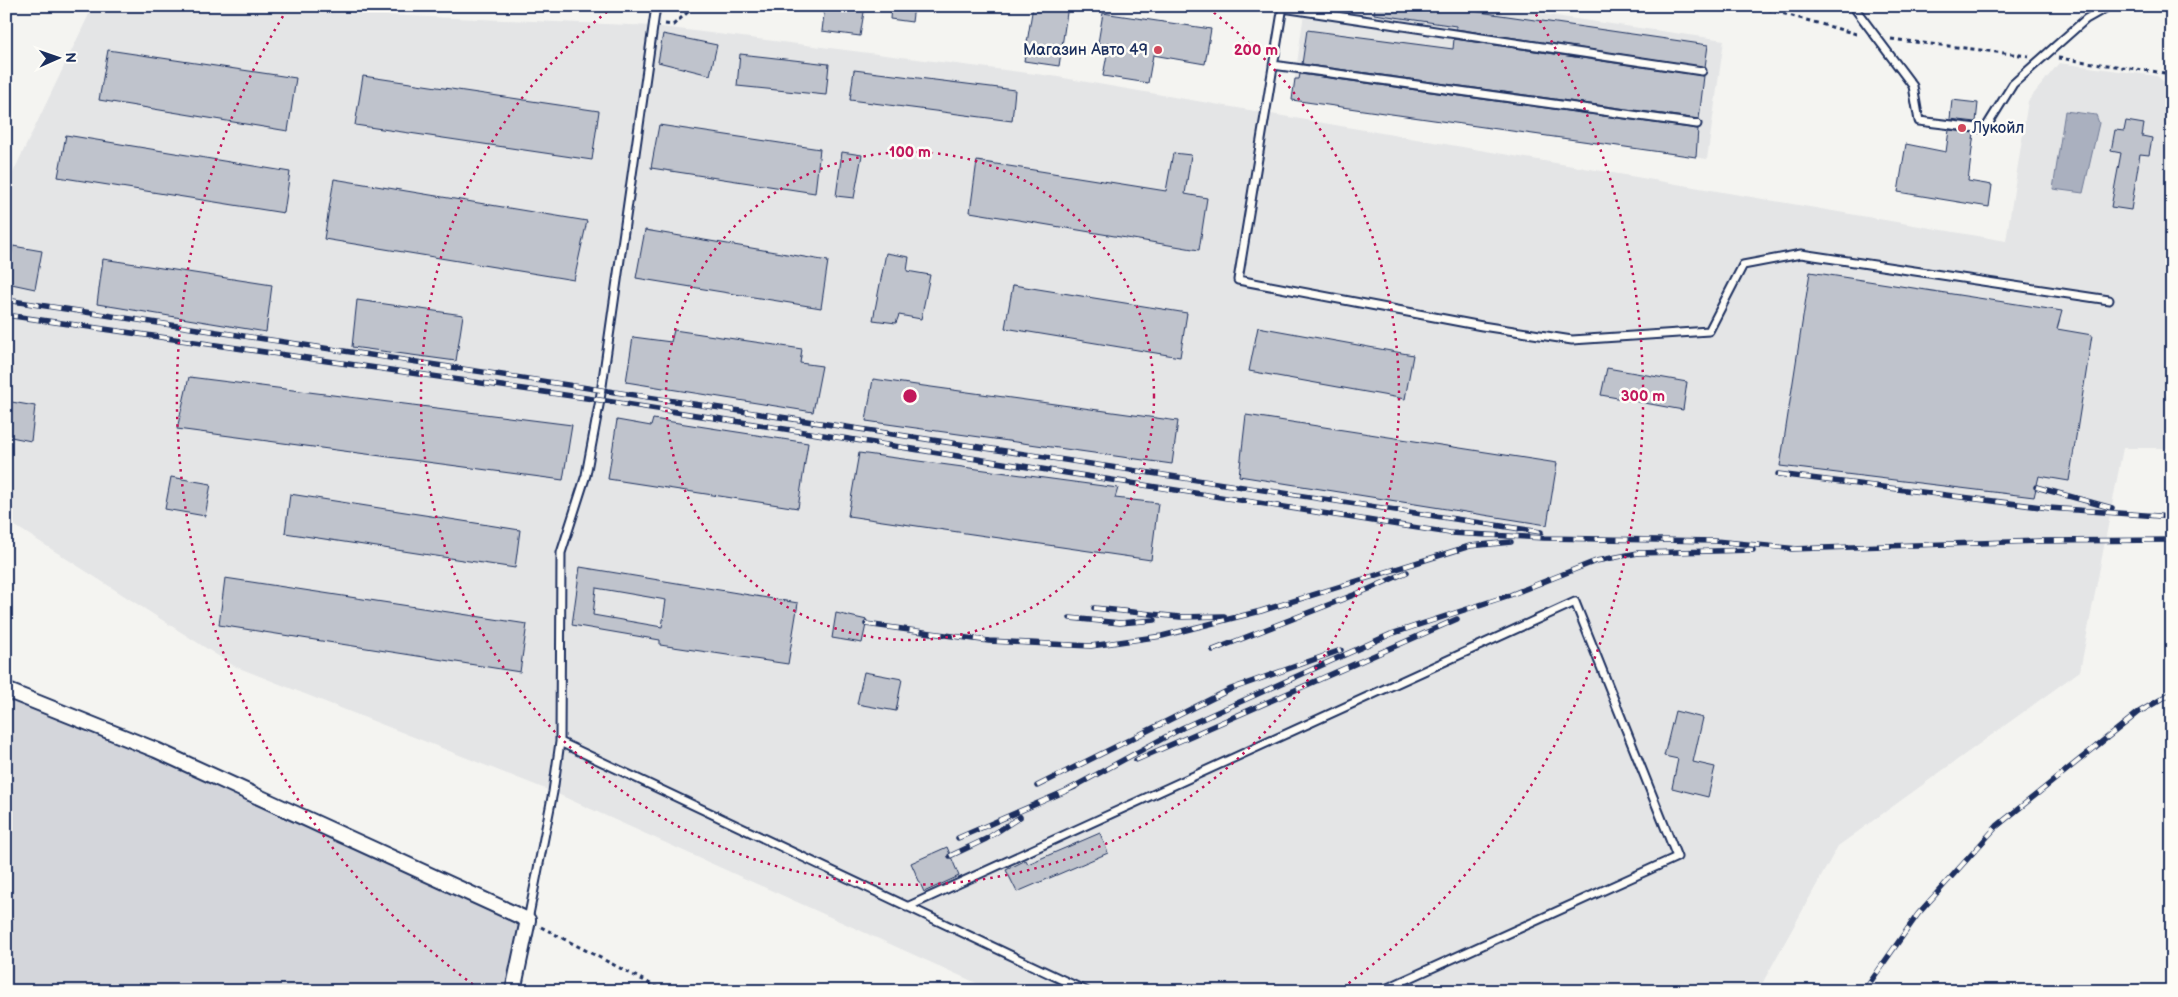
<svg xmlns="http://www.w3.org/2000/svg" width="2178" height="997" font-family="'Balsamiq Sans',sans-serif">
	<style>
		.built { fill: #e4e5e6 }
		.green { fill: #d4d6db; stroke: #78829c }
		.water { fill: #aab0bf; stroke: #717c98 }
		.building { fill: #bfc3cc; stroke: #1b2f5e; fill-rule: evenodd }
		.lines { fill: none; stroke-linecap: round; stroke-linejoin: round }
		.lane-casing { stroke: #1b2f5e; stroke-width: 11 }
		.street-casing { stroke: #1b2f5e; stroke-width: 18 }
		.path { stroke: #1b2f5e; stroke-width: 3; stroke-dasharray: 4 4; stroke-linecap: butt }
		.lane { stroke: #fdfcf7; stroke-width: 7 }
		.street { stroke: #fdfcf7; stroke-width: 14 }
		.rail-casing { stroke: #1b2f5e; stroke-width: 5.5 }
		.rail { stroke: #fdfcf7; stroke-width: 4; stroke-dasharray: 11; stroke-linecap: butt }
		.ring { fill: none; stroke: #c2185b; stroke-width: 2.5; stroke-dasharray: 2.5 5 }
		.poi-dot { fill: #d1495b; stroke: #fdfcf7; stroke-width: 2 }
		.labels { text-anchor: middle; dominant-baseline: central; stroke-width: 5; stroke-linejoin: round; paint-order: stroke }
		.poi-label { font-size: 16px; fill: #1b2f5e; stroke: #fdfcf7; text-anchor: end }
		.centre { fill: #c2185b; stroke: #fdfcf7; stroke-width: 2.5 }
		.ring-label { font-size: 15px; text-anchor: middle; font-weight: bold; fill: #c2185b; stroke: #fdfcf7; stroke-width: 5; stroke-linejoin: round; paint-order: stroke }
	</style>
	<rect width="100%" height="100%" fill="#f4f4f1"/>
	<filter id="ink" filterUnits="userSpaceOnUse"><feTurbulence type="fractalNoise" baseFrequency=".02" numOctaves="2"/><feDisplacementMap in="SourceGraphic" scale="10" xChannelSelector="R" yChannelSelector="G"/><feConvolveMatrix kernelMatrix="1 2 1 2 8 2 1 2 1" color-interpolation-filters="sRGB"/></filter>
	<g filter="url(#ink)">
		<path class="built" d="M93 6H160L654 26 1052 76 2006 241 2028 101 2059 63 2157 76 2172 88V448H2123L2080 671 1838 846 1758 991H994L553 792 234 666 6 520V187Z
			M1305 6H1484L1724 40 1707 159 1292 100Z"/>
		<path class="green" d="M6 690 528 920 513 991H6Z"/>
		<path class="water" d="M2065 111 2096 115 2099 123 2083 193 2053 189Z"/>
		<path class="building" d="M825 6H865L860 36 822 31Z
			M891 6H914L912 22 890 19Z
			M1033 6H1068L1059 66 1024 61Z
			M1375 6H1438L1708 45 1705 67 1456 29V26L1374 14Z
			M1103 13 1211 29 1205 64 1153 55 1148 83 1103 76 1109 44 1098 43Z
			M1307 30 1453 49 1454 39 1704 76 1699 119 1302 64Z
			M663 34 717 45 710 75 658 62Z
			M108 50 296 78 288 131 99 100Z
			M740 54 829 64 826 95 737 86Z
			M854 70 1015 90 1012 121 850 100Z
			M1300 74 1698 129 1696 157 1292 100 1295 79H1299Z
			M363 76 599 111 592 160 355 125Z
			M1952 100 1978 103 1976 122 1950 119Z
			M2126 121 2144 124 2142 136 2152 138 2149 155 2140 154 2131 210 2111 207 2121 153 2111 151 2115 130 2124 131Z
			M659 125 820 149 815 193 651 168Z
			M1949 130 1974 133 1968 181 1992 185 1989 207 1898 192 1906 144 1946 152Z
			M66 135 290 172 284 213 58 177Z
			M842 152 862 155 854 198 836 196Z
			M1173 153 1191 155 1185 194 1207 198 1199 250 970 212 977 161 1166 191Z
			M334 179 587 221 574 280 324 239Z
			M645 230 828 261 821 308 636 278Z
			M13 246 42 251 35 289 7 283Z
			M886 253 909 257 907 271 930 275 921 319 899 315 896 323 873 320Z
			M103 259 272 285 266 332 97 304Z
			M1810 272 2062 311 2057 329 2092 335 2069 481 2039 476 2034 497 1780 466Z
			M1013 285 1187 313 1180 357 1005 328Z
			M357 300 463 315 456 361 352 347Z
			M1258 327 1413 355 1405 399 1249 371Z
			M674 330 802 349 800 363 822 366 813 412 626 382 633 337 671 342Z
			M1607 368 1687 382 1683 410 1601 395Z
			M189 377 572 425 563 480 177 429Z
			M873 379 1178 421 1172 464 866 421Z
			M6 401 35 406 31 441 6 436Z
			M1246 415 1557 463 1547 525 1239 476Z
			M653 419 808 443 798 508 608 479 617 420 651 426Z
			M859 453 1118 488 1115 498 1158 503 1151 560 848 516Z
			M171 477 211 484 205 516 165 509Z
			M290 494 520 530 515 568 285 533Z
			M580 567 798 603 788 664 660 645V640L572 625ZM596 588 666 600 662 627 593 615Z
			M225 578 527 624 520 672 219 625Z
			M836 613 867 620 862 643 832 638Z
			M864 672 902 679 896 711 857 704Z
			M1675 711 1703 718 1693 762 1715 767 1708 797 1672 788 1678 759 1664 756Z
			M1100 833 1108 853 1017 892 1006 870 1026 860 1028 864Z
			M947 847 959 876 924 892 911 863Z"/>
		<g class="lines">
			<g class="lane-casing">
				<path id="lane" d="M656 6 600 400 586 475 561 553 560 742 1086 991
					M1283 6 1238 280 1482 326 1572 340 1709 331 1743 265 1801 254 2109 300
					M1853 6 1913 86 1919 121 1985 129 2013 84 2086 19 2109 6
					M1283 8 1702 71
					M1273 65 1697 124
					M907 907 1575 602 1677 857 1381 991
					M528 920 553 792 560 742"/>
			</g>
			<g class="street-casing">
				<path id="street" d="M6 690 156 750 528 920 513 991"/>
			</g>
			<path class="path" d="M1720 6 1760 7 1860 35
				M665 24 673 25 695 6
				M1891 39 2029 56
				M2058 58 2172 74
				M541 927 664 991
				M6 984 17 991"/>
			<use href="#lane" class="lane"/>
			<use href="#street" class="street"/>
			<g class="rail-casing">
				<path id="rail" d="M6 300 1541 532
					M6 315 600 400 1450 533 1544 538 1715 541 1798 549
					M1778 474 2049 508 2172 517
					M2036 487 2112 508
					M1791 549 2042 541 2172 540
					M1094 608 1180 617 1224 616
					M1070 618 1120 623 1155 620
					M866 624 989 641 1091 646 1162 636 1261 611 1470 546 1511 542
					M1213 650 1369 589 1407 572
					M1136 760 1457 619
					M1037 786 1231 689 1341 650
					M1068 790 1182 728 1391 634 1510 595 1596 561 1638 553 1753 550
					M958 838 1075 787
					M950 856 986 839 1020 817
					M1864 991 1918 914 1997 826 2139 712 2172 693"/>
			</g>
			<use href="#rail" class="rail"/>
		</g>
	</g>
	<g class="ring">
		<circle cx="910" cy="396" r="244"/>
		<path d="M1208 8A489 489 0 1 1 612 8"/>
		<path d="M479 989A733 733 0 0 1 288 8M1532 8A733 733 0 0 1 1341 989"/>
	</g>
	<g class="poi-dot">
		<circle cx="1158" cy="50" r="5"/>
		<circle cx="1962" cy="128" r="5"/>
	</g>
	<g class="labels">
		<g class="poi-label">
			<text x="1148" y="50">Магазин Авто 49</text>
			<text x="1972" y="128" text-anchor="start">Лукойл</text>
		</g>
	</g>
	<circle cx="910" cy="396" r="8" class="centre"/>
	<g class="ring-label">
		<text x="1256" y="55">200 m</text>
		<text x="910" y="157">100 m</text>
		<text x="1643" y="401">300 m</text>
	</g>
	<rect width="2178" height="997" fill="none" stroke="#fdfcf7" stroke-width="25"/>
	<rect x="12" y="12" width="2153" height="972" fill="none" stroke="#1b2f5e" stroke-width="2" filter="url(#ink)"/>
	<g transform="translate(58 58) rotate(88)" stroke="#fdfcf7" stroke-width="4" paint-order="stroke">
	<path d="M0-4L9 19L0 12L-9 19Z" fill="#1b2f5e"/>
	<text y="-8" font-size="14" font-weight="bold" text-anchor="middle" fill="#1b2f5e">N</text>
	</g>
</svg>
